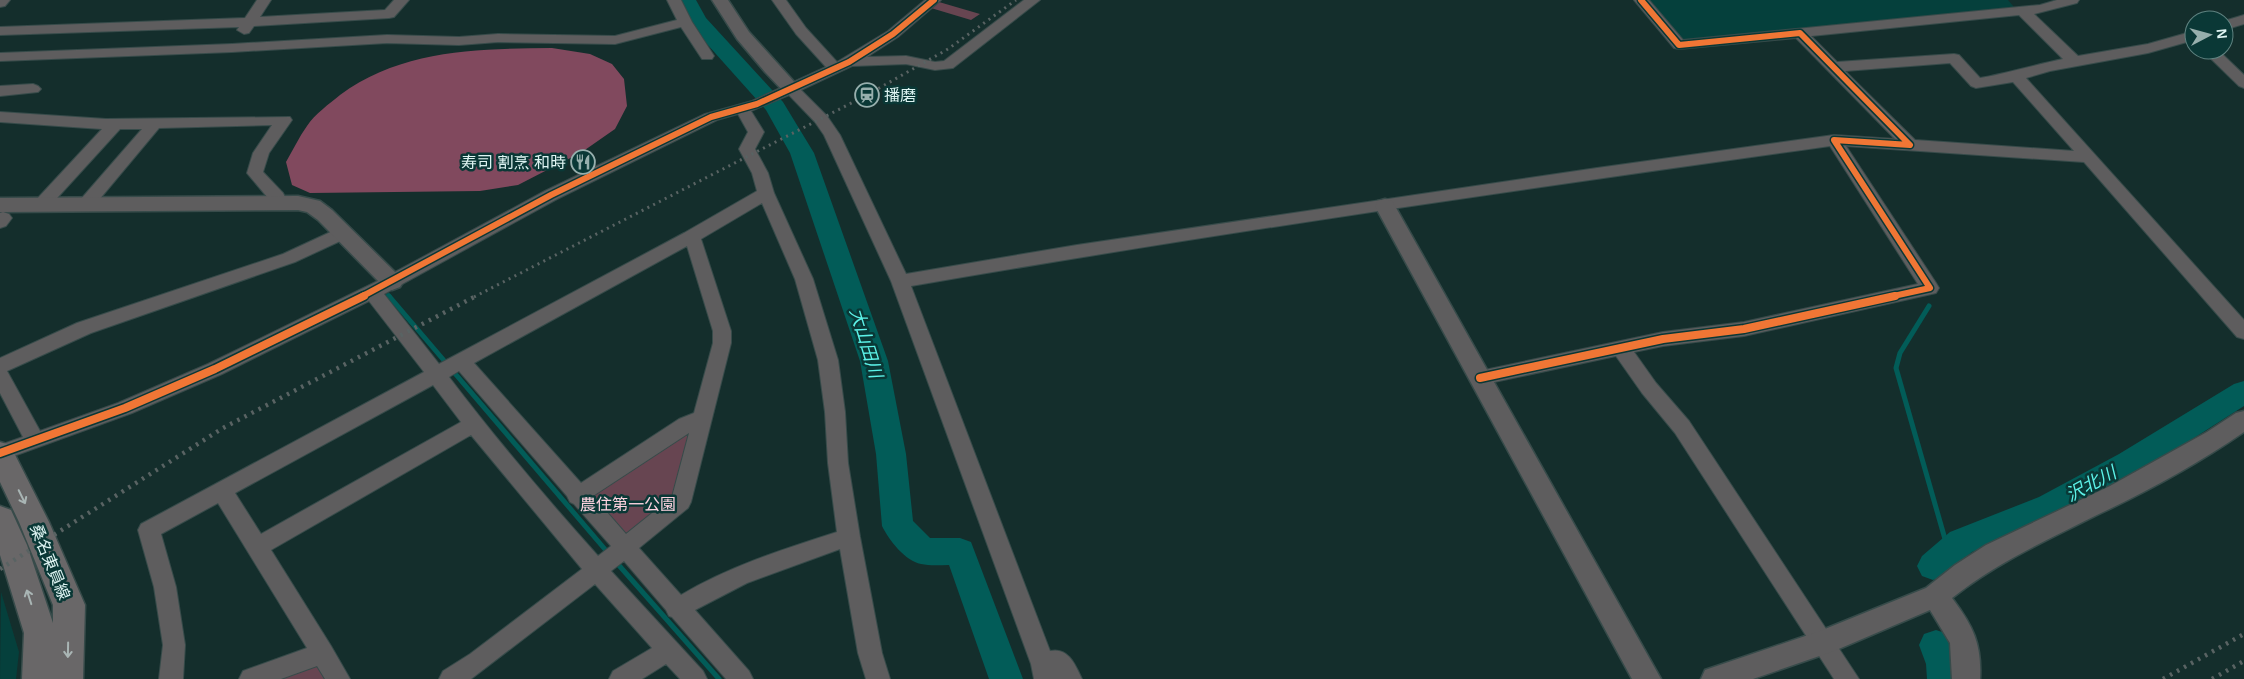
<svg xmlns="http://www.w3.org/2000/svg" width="2244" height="679" font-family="Helvetica,'Noto Sans JP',sans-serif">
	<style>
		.built { fill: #05403c }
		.green { fill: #674551 }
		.forest { fill: #81495e }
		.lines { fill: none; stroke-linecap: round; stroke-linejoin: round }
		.stream-far1 { stroke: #025c58; stroke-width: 4 }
		.stream { stroke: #025c58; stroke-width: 5 }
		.river { fill: #025c58; fill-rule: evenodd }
		.minor-casing { stroke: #374b4a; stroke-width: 2 }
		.tertiary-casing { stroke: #374b4a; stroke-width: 3 }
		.secondary-casing { stroke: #374b4a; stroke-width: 3 }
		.minor { fill: #5e5d5e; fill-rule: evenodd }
		.tertiary { fill: #5e5d5e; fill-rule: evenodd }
		.secondary { fill: #696768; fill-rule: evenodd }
		.rail-far1 { stroke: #596363; stroke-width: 3; stroke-dasharray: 2 4.5; stroke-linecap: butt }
		.rail { stroke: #596363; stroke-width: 4.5; stroke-dasharray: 2.5 5.5; stroke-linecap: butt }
		.cycleway-far1-casing { stroke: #0a3836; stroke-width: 9 }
		.cycleway-casing { stroke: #0a3836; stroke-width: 11 }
		.cycleway-far1 { stroke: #f07635; stroke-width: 6 }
		.cycleway { stroke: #f07635; stroke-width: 8 }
		.oneway { stroke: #a9b5b4 }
		.labels { text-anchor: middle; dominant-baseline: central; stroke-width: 5; stroke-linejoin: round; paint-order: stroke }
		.poi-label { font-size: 16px; fill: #def4f2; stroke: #0a3836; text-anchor: start }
		.park-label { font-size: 16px; fill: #fdd2df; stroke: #0a3836 }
		.street-label { font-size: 16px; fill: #def4f2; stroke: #0a3836 }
		.water-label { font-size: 18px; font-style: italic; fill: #5cf2e8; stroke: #0a3836 }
	</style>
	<rect width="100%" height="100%" fill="#142e2c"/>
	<path class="built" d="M1644 0H2008L2014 7 1686 42 1678 40Z
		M1 592 19 652 16 679H0Z"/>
	<path class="green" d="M939 2 980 14 971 20 931 8Z
		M683 434 689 436 677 498 631 536H619L588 504 594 494Z
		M317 666 326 679H275L308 667Z"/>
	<path class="forest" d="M552 48 590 54 612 64 624 79 627 106 615 129 582 152 518 185 480 191 310 193 292 185 286 162C293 150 299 137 307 126 315 114 329 104 340 95 403 49 478 49 552 48Z"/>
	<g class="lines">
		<path class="stream-far1" d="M388 295 390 297"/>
		<path class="stream" d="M389 296 447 364
			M1929 306 1900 353 1896 368 1949 553
			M452 370 609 554
			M616 562 719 679"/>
		<path class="river" d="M676 0H696L706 18 783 102 814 153 888 361 906 454 913 521 930 538H960L971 542 1023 679H989L949 565C940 565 930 566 921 564 905 561 889 540 882 526L876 454 860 361 790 153 766 110 690 25Z
			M2244 381V406L2141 472 2061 515 1972 552 1944 576 1933 580 1922 576 1917 566 1922 556 1950 532 2039 497 2119 454 2234 384Z
			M1936 630 1948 634 1960 664 1961 679H1927L1926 664 1919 645 1924 634Z"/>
		<g class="minor-casing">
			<path id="minor" d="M0 0H10L5 6 0 7Z
				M257 0H271L260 17 385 10 394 0H409L394 17 389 18 254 26 249 33 244 34 237 30 239 27 0 35V27L245 18Z
				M667 0H681L692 22 714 56 712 59H702L681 27 615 44 498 42 459 45 387 43 232 52 0 61V53L232 44 387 35 459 37 498 34 615 36 677 20Z
				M772 0H786L806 28 837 62 888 31 925 0H941L898 37 867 57 906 56 935 62 944 61 1024 0H1040L953 68 935 70 906 64 852 66 801 90 827 116 840 135 906 274 1077 245 1597 168 1834 135 1895 139 1796 38 1679 49 1674 48 1634 0H1649L1683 40 2040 5 2057 0H2079L2077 3 2034 14 2078 56 2148 44 2194 31V40L2148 53 2050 71 2026 78 2244 320V339L2237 337 2084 162 1846 146 1936 283 1939 288 1936 293 1744 336 1663 346 1634 352 1656 383 1689 421 1859 679H1834L1675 433 1642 393 1616 356 1480 385 1473 383 1470 378 1473 373 1480 371 1663 332 1744 322 1918 284 1830 146C1523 189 1216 233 911 286L1050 651C1068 647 1075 664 1082 679H1034L1031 664 891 281 824 135 815 122 789 95 751 111 764 132 755 149 768 173 774 193 813 279 838 360 845 412 848 463 860 537 882 653 890 679H866L858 653 840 549 747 583 695 610 749 671 753 679H726L672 617 669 616 666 610 624 561 611 571 703 671 707 679H680L666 664 642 679H609L613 671 652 648 595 584 471 679H439L443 671 470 654 582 569 471 435 271 550 331 646 350 679H325L317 666 281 679H239L243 671 307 648 218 503 161 534 176 587 185 645 183 679H159L163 645 154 587 138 530 141 524 424 372 369 301 222 374 132 413 0 461V445L23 437 0 393V358L77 323 283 254 337 229 343 227 349 229 352 233 349 237 295 262 91 333 7 371 40 431 118 403 208 364 386 277 545 191 705 114 752 101 826 67 796 34ZM2019 15 2063 59C2034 65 2008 73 1980 78L1959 55 1954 54 1837 62 1811 36ZM1950 63 1971 86 1976 88 2013 82 2074 151 1915 140 1845 71ZM738 114 748 132 739 149 752 173 757 191 684 233 439 364 384 294 557 199 717 120ZM762 203 795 279 818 360 825 412 828 463 837 532C784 549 730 566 681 595L639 548 688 508 691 502 731 343V331L701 239ZM687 246 713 331V343L694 413 679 419 581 483 474 363ZM459 371 567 496 570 502 574 504 611 546 598 556C546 498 496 439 449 377ZM433 385 461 422 261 534 235 493ZM689 433 672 497 626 534 593 496Z
				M2244 15V24L2224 30V21Z
				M2202 50H2218L2244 75V88L2239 86Z
				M33 84 38 86 41 89 38 92 0 96V86Z
				M0 112 106 119 290 117 292 120 269 153 263 172 283 193 285 197 282 207 276 209 270 207 268 203V198L247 173 253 153 272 125 159 128 93 207 87 209 81 207 79 203 81 199 142 129H120L48 208 42 210 36 208 34 204 36 200 102 129 0 122Z
				M3 212 9 214 12 218 6 226 0 228V213Z"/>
		</g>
		<g class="tertiary-casing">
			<path id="tertiary" d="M712 0H728L749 32 797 85 800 89 797 93 791 95 785 93 765 72 737 39Z
				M298 196 320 201 332 210 400 277 403 282 400 287 392 290 384 287 318 220 307 212 298 210 0 212V198Z
				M1385 199 1392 201 1395 206 1661 679H1632L1375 206 1378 201Z
				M2244 411V432C2199 463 2150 490 2101 513 2049 539 1997 562 1952 598 1973 626 1982 644 1980 679H1952L1950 643 1930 610 1834 651 1753 679H1701L1705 670 1820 631 1926 588 1955 565 1986 545 2110 486 2207 432 2236 413Z"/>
		</g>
		<g class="secondary-casing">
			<path id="secondary" d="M0 442 10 445 49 522 85 605 83 679H22L24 633 0 555V506L11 510 27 545 53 623V605L19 522 0 482Z"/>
		</g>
		<use href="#minor" class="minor"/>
		<use href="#tertiary" class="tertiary"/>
		<use href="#secondary" class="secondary"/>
		<path class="rail-far1" d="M474 297 867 95 948 49 1016 0"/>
		<path class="rail" d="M0 569 223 428 476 296
			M2163 679 2244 634
			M2212 679 2244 661"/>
		<g class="cycleway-far1-casing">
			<path id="cycleway-far1" d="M1641 0 1679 45 1800 33 1910 145 1834 140 1930 288 1889 297
				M361 297 551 195 711 117 757 104 849 62 893 34 934 0"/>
		</g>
		<g class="cycleway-casing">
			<path id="cycleway" d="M1480 378 1663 339 1744 329 1895 296
				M0 453 125 408 215 369 364 296"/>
		</g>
		<use href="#cycleway-far1" class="cycleway-far1"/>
		<use href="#cycleway" class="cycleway"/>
	</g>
	<defs><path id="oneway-shaft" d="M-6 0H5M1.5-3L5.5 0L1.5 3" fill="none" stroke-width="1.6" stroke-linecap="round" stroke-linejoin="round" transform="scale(1.25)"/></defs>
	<g class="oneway">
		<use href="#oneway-shaft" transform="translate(22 497) rotate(64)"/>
		<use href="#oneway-shaft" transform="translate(29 597) rotate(-108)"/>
		<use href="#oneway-shaft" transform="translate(68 650) rotate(91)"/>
	</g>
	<defs>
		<g id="station-ring" transform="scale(1.25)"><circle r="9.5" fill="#0a3836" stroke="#97afad" stroke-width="1.5"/><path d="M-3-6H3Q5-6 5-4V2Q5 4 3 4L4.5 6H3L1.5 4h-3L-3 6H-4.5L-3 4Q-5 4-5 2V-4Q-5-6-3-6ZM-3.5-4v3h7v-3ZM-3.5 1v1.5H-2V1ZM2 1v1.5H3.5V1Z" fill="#97afad"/></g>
		<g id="restaurant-ring" transform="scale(1.25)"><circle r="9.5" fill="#0a3836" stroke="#97afad" stroke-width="1.5"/><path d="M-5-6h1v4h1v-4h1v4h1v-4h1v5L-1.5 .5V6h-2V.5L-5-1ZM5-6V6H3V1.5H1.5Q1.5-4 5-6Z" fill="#97afad"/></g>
	</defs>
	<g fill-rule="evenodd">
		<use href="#station-ring" x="867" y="95"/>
		<use href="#restaurant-ring" x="583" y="162"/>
	</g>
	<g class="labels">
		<g class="poi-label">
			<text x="884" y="95">播磨</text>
			<text x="566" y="162" text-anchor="end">寿司 割烹 和時</text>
		</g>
		<g class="park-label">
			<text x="628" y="504">農住第一公園</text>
		</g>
		<g class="street-label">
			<text transform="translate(50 562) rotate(68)">桑名東員線</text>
		</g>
		<g class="water-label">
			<text transform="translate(866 343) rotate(73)">大山田川</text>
			<text transform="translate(2091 484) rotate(-28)">沢北川</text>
		</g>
	</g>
	<g transform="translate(2209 35) rotate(84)"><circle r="24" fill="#0a3836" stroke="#5f8381"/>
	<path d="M0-4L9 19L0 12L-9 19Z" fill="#97afad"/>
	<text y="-8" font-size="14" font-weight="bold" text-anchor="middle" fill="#def4f2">N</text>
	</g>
</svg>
